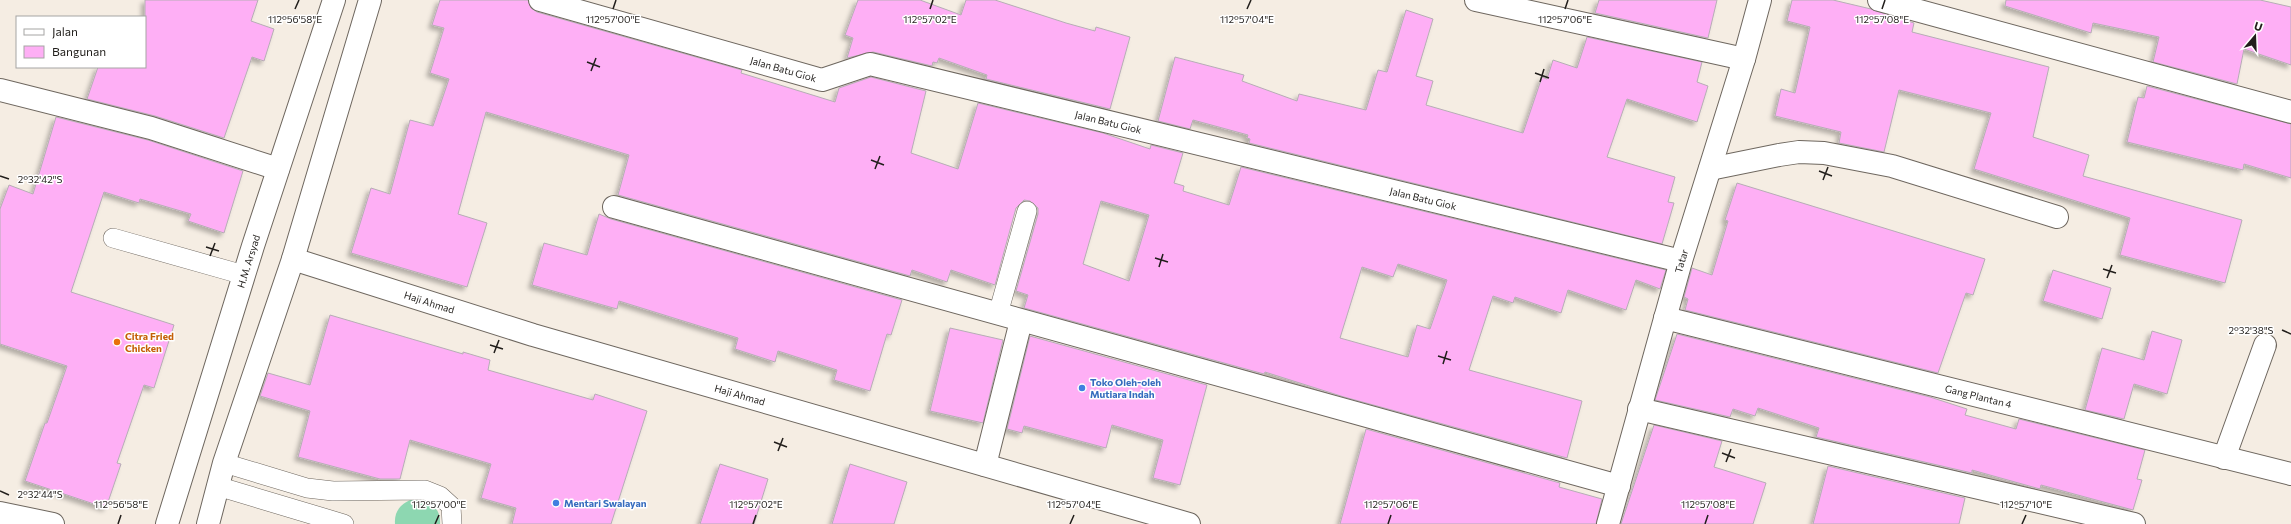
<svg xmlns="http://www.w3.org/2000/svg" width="2291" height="524" font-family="Commissioner,sans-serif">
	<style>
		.green { fill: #8dd7b1 }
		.building { fill: #feaff5; stroke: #b6adb5; fill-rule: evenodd; filter: url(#shadow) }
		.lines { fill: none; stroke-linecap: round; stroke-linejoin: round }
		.service-casing { stroke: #6e675f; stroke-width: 20 }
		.minor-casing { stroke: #6e675f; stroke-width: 24 }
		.tertiary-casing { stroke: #6e675f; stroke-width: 24 }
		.service { stroke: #fff; stroke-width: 19 }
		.minor { stroke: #fff; stroke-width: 22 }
		.tertiary { stroke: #fff; stroke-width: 22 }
		.ticks { fill: none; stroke: #211e1b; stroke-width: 1.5 }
		.food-dot { fill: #e8710a; stroke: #fff; stroke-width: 1.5 }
		.shop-dot { fill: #3f7fe0; stroke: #fff; stroke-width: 1.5 }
		.labels { text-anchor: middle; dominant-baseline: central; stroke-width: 3; stroke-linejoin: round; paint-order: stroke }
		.street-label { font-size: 10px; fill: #211e1b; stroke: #fff }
		.food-label { font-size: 10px; font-weight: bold; fill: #c56008; stroke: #fff; text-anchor: start }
		.shop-label { font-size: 10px; font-weight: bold; fill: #366cbe; stroke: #fff; text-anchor: start }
		.ticks-label { font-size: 10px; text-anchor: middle; fill: #211e1b; stroke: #fff; stroke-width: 3; stroke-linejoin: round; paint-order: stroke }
	</style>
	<defs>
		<filter id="shadow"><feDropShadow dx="-3.5" dy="3.5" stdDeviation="2" flood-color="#0004"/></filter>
	</defs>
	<rect width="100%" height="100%" fill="#f5ede3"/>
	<path class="green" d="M413 499C429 499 441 507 440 524H395C394 511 401 503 413 499Z"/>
	<path class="building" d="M145 0H258L251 21 274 29 264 61 252 57 224 138 155 116 87 99 98 67H145Z
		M440 0H528L531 8 537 12 742 70 741 73 835 102 839 88 871 77 926 91 911 153 958 169 978 103 1103 133 1150 149 1151 145 1183 153 1174 183 1184 186 1183 191 1229 205 1241 167 1666 270 1660 289 1636 280 1626 310 1568 290 1561 313 1515 297 1513 303 1493 296 1469 370 1582 401 1567 458 1344 397 1265 372 1264 374 1024 308 1028 295 1016 291 1038 214V208L1030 201 1024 200 1016 208 995 285 951 270 947 282 912 270 910 276 618 195 629 155 486 112 458 214 487 223 467 287 351 253 371 188 390 194 410 120 433 126 449 79 430 73 444 28 432 25ZM1101 201 1149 215 1129 281 1083 264ZM1398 264 1447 280 1430 329 1417 325 1408 357 1340 338 1362 267 1393 277Z
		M858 0H920L961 15 966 0H995L1066 23 1095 31 1096 27 1130 37 1110 109 986 79 987 75 939 58 937 63 933 62 932 66 873 52 847 58 853 38 845 35Z
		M1599 0H1717L1708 38 1595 13Z
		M1792 0H1833L1871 9 1914 23 1912 32 2049 67 2033 137 2089 155 2083 176 2242 220 2225 283 2120 255 2130 218 1974 169 1991 113 1899 90 1884 152 1839 143 1841 132 1775 116 1781 89 1795 93 1810 27 1787 21Z
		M2006 0H2260L2291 7V65L2244 49 2237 84 2153 62 2159 37 2093 23 2091 33 2005 6Z
		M1406 10 1433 19 1416 76 1433 81 1426 105 1523 133 1542 77 1547 79 1553 60 1577 68 1587 37 1702 62 1697 82 1708 86 1697 122 1627 99 1607 157 1675 177 1668 202 1674 203 1662 244 1249 143 1250 139 1247 138 1248 135 1193 120 1190 129 1158 121 1175 57 1244 75 1242 81 1297 101 1299 94 1366 110 1378 70 1387 72Z
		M2147 86 2291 124V178L2244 164 2243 170 2127 142 2138 97 2144 98Z
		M56 117 148 140 243 171 224 233 188 221 191 214 140 199 139 203 104 192 71 292 174 325 154 388 144 385 117 463 121 464 106 508 25 481 45 423H47L67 366 0 344V209L9 185 33 194Z
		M1737 183 1985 259 1973 295 1966 293 1938 373 1685 310 1688 299 1684 297 1692 268 1712 275 1728 221 1725 220Z
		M599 214 611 219 902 300 891 335 887 334 870 391 834 380 837 370 778 351 775 362 735 349 738 338 619 301 617 309 532 285 544 243 587 255Z
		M2053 270 2111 288 2102 319 2043 301Z
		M330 315 463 354V352L490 360 488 370 593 400 595 394 647 411 611 524H512L516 508 481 498 491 464 410 440 400 479H380L298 457 310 411 260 396 268 373 310 385Z
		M950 328 1003 340 983 423 930 411Z
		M2152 331 2182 340 2167 394 2134 384 2124 419 2085 410 2102 348 2144 360Z
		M1677 334 1930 397 1967 409 1965 415 2016 429 2019 419 2145 450 2137 479 2142 480 2133 510 2041 485 2040 489 1972 470V473L1816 437 1819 428 1758 408 1755 416 1733 409 1730 417 1655 400Z
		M1030 336 1207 385 1180 485 1153 478 1163 440 1112 425 1106 448 1024 426 1022 433 1007 429Z
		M1654 425 1722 441 1714 467 1766 483 1753 524H1621Z
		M1366 429 1560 483 1559 487 1602 499 1596 524H1340Z
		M720 464 768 479 754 524H700Z
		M850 464 907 482 894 524H832Z
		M1828 466 1965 498 1959 524H1813Z"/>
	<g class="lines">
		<g class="service-casing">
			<path id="service" d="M113 238 244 275
				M998 314 1027 211
				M224 463 307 488 333 491 425 490 440 496 451 506 452 524
				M217 486 344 524"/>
		</g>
		<g class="minor-casing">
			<g id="minor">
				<path id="s1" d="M540 0 822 80 870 64 1681 261"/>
				<path d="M1476 0 1744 59"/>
				<path d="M1879 0 2291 112"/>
				<path d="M0 90 151 128 278 169"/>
				<path d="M1710 169 1779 155 1799 152 1824 153 1892 166 2057 217"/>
				<path d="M614 207 1619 486"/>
				<path id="s2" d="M293 259 533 335 1189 524"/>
				<path id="s3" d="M1665 318 2291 474"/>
				<path d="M1639 409 2134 524"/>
				<path d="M2224 458 2265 345"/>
				<path d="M985 465 1021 321"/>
				<path d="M0 513 53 524"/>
				<path id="s4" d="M1608 524 1681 261 1744 59 1760 0"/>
			</g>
		</g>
		<g class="tertiary-casing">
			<g id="tertiary">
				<path id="s5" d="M167 524 253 246 334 0"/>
				<path d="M208 524 224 463 293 259 370 0"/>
			</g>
		</g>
		<use href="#service" class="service"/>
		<use href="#minor" class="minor"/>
		<use href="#tertiary" class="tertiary"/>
	</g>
	<path class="ticks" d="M295 9 299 0M613 9 616 0M930 9 933 0M1247 9 1251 0M1565 9 1568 0M1882 9 1885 0M587 62 600 67M591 71 596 58M1535 73 1549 78M1540 82 1544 69M871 160 884 165M875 169 880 156M1819 171 1832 176M0 176 9 179M1823 180 1828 167M206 247 219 251M210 256 215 243M1155 258 1168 262M1159 267 1163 254M2103 269 2116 273M2107 278 2112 265M2282 330 2291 334M490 345 503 349M494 353 499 340M1438 356 1451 360M1443 364 1447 351M774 442 787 447M778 451 783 438M1722 453 1735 458M1726 462 1731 449M0 491 9 495M118 524 121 515M435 524 439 515M753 524 756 515M1070 524 1074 515M1388 524 1391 515M1705 524 1708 515M2022 524 2026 515"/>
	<circle class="food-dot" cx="117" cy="342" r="4"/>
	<g class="shop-dot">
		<circle cx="1082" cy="388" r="4"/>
		<circle cx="556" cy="503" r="4"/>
	</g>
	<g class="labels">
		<g class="street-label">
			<text stroke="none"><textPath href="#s1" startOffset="253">Jalan Batu Giok</textPath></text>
			<text stroke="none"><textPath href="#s1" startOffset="589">Jalan Batu Giok</textPath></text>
			<text stroke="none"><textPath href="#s1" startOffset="913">Jalan Batu Giok</textPath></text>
			<text stroke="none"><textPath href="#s5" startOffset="275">H.M. Arsyad</textPath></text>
			<text stroke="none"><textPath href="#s4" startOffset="273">Tatar</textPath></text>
			<text stroke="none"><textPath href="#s2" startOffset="143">Haji Ahmad</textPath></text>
			<text stroke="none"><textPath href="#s2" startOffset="467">Haji Ahmad</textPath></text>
			<text stroke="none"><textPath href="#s3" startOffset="323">Gang Plantan 4</textPath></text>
		</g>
		<g class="food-label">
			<text x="125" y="336">Citra Fried<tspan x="125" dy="12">Chicken</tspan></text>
		</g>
		<g class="shop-label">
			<text x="1090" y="382">Toko Oleh-oleh<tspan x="1090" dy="12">Mutiara Indah</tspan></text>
			<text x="564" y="503">Mentari Swalayan</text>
		</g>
	</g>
	<g class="ticks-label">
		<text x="295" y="23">112°56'58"E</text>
		<text x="1565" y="23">112°57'06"E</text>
		<text x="613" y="23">112°57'00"E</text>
		<text x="930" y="23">112°57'02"E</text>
		<text x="1247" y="23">112°57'04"E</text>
		<text x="1882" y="23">112°57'08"E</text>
		<text x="40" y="183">2°32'42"S</text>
		<text x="2251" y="334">2°32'38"S</text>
		<text x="40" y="498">2°32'44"S</text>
		<text x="121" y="508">112°56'58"E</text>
		<text x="439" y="508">112°57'00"E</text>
		<text x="756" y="508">112°57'02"E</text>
		<text x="1074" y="508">112°57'04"E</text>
		<text x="1391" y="508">112°57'06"E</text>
		<text x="1708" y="508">112°57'08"E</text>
		<text x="2026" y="508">112°57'10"E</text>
	</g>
	<rect x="16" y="16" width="130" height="52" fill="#ffffff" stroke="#a6a5a4"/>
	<rect x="24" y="29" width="20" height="6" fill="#ffffff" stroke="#a6a5a4"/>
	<text x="52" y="36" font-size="12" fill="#211e1b">Jalan</text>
	<rect x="24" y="46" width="20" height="12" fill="#feaff5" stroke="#a6a5a4"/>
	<text x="52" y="56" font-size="12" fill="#211e1b">Bangunan</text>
	<g transform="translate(2255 36) rotate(19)" stroke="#ffffff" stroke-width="3" paint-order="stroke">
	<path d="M0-3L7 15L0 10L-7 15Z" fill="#211e1b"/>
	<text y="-6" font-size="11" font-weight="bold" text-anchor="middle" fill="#211e1b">U</text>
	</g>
</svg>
